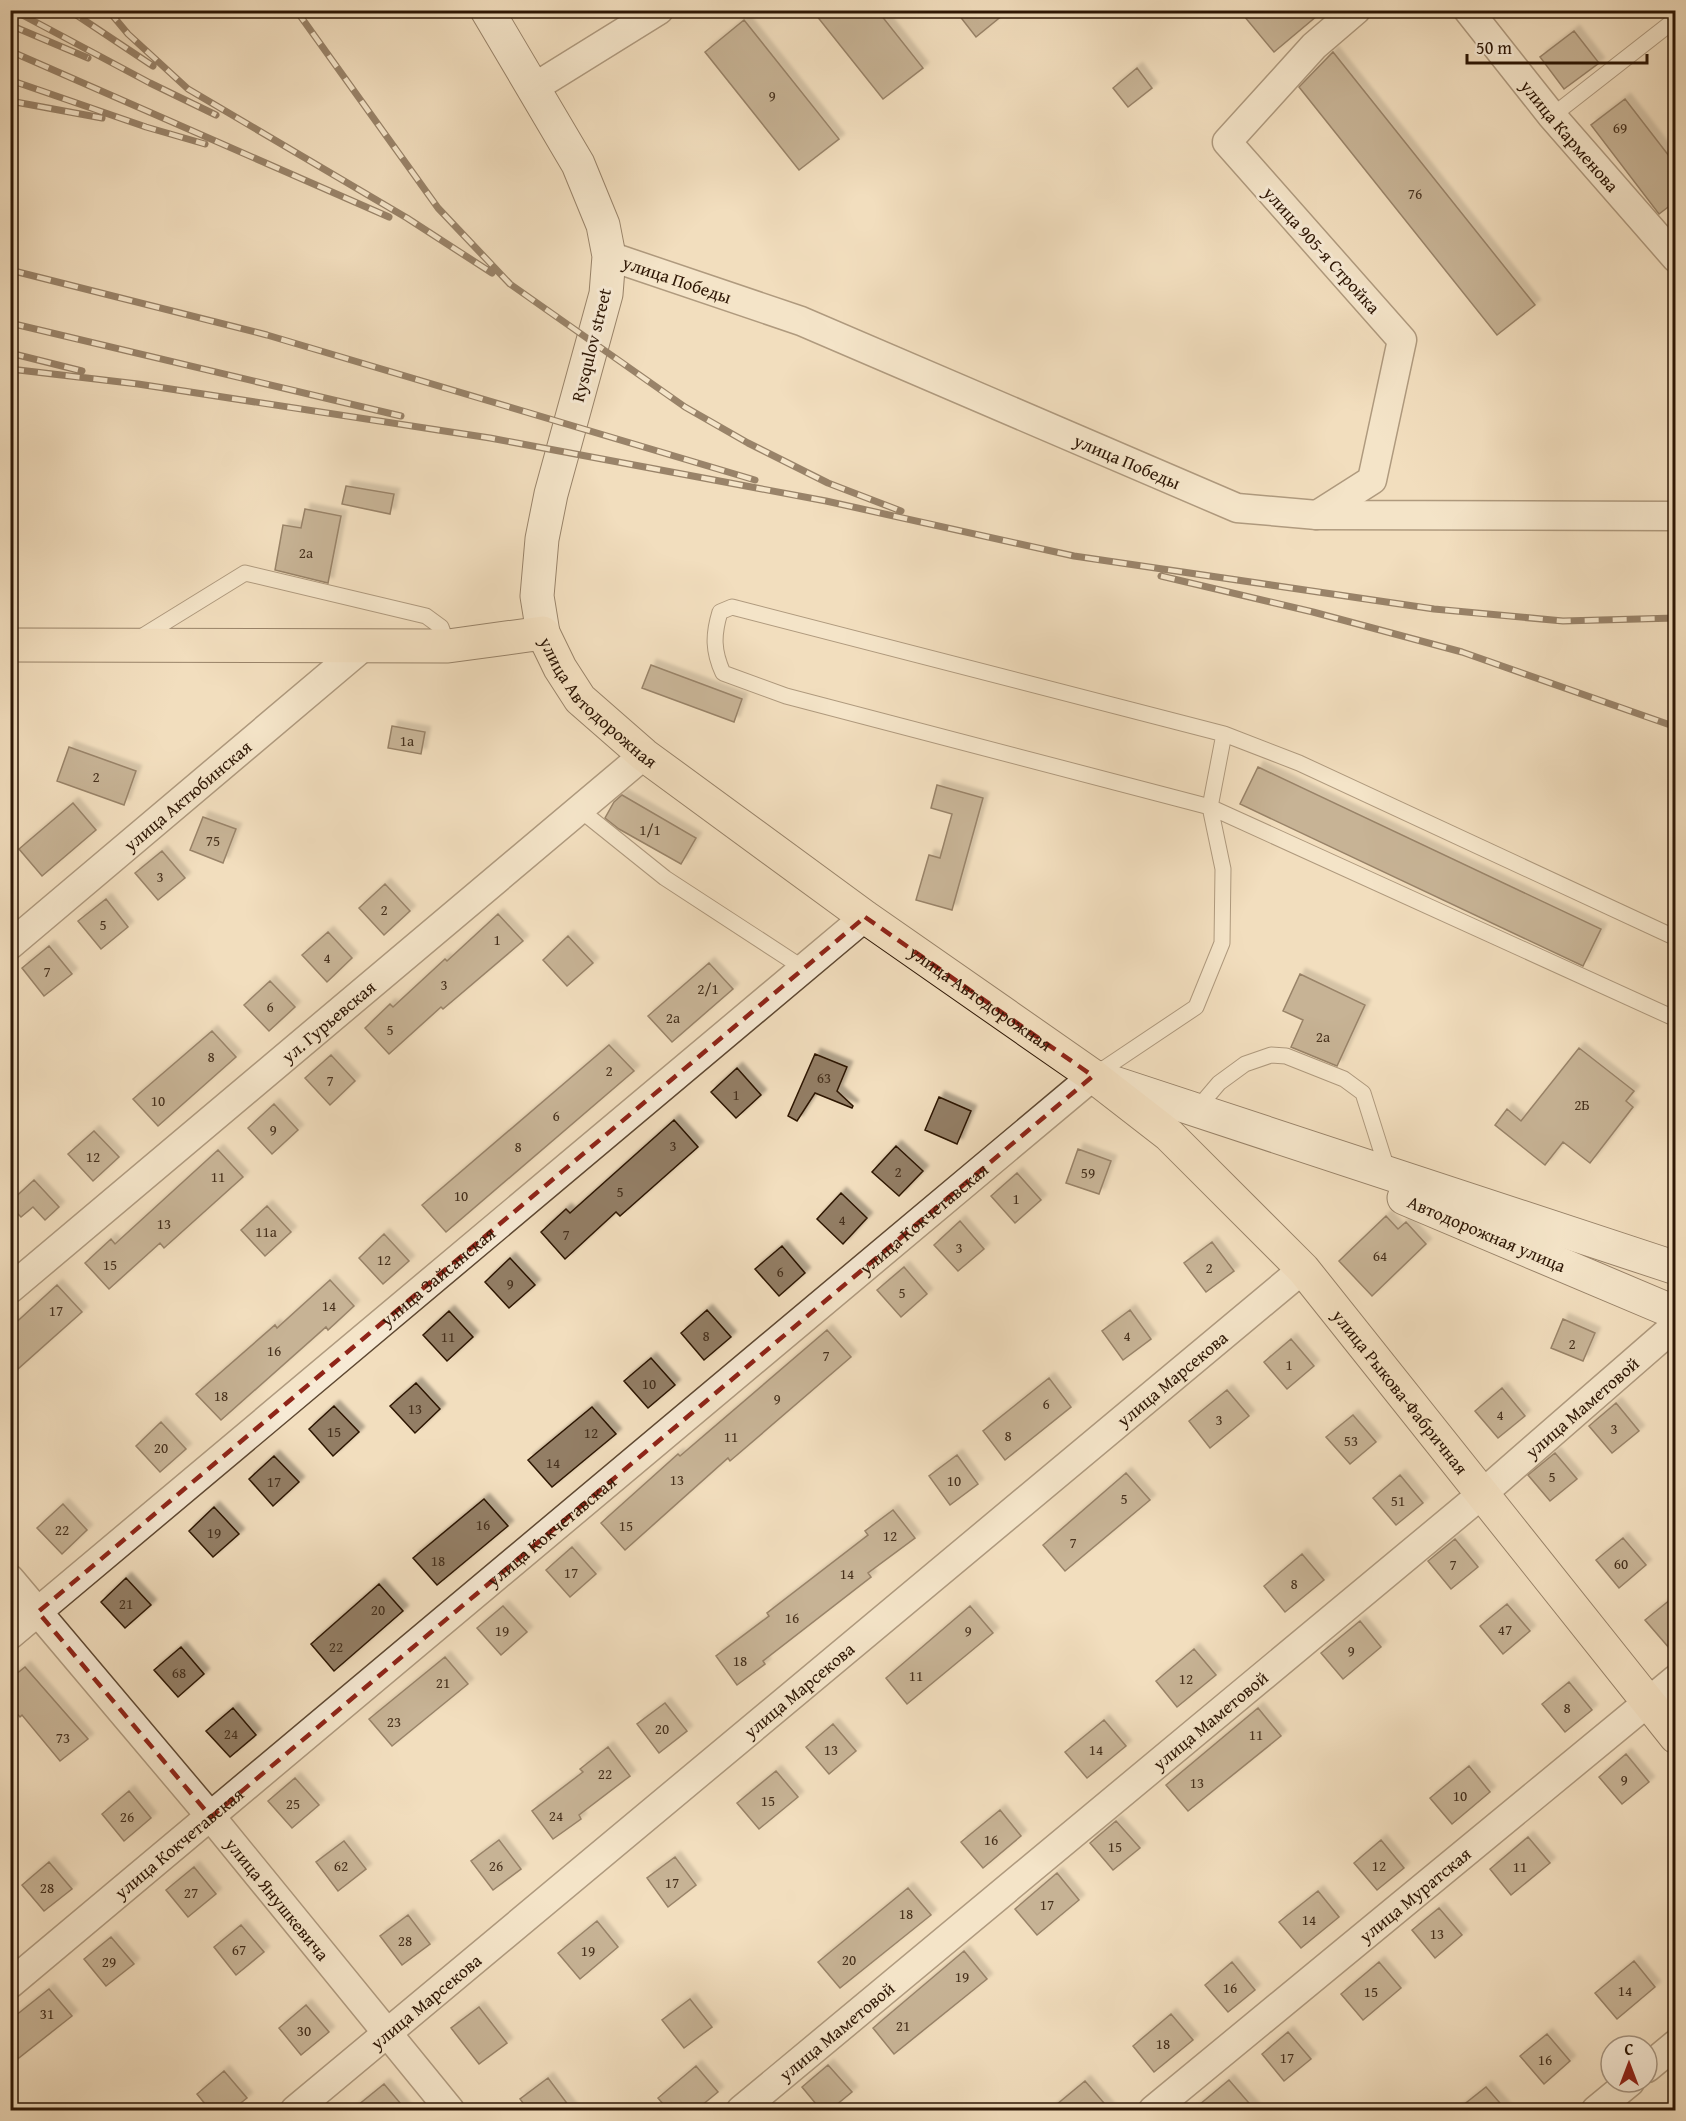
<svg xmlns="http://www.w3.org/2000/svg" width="1686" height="2121" font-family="'Gentium Book Plus',serif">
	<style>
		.building { fill: #937e65; stroke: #2d1604; stroke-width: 1.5; filter: url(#shadow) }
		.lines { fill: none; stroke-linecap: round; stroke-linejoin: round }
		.lane-casing { stroke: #5e4832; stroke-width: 17 }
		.street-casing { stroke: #5e4832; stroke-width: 31 }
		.secondary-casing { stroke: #2d1604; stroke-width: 35 }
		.primary-casing { stroke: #2d1604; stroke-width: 35 }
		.lane { stroke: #f7ead5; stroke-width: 15 }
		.street { stroke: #f7ead5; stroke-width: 28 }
		.secondary { stroke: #f7ead5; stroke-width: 33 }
		.primary { stroke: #f2debe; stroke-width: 33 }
		.rail-casing { stroke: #2d1604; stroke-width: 7 }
		.rail { stroke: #f7ead5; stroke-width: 4.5; stroke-dasharray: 14; stroke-linecap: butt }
		.marked { fill: none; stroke: #8f2418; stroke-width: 4.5; stroke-dasharray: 12 8; stroke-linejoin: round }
		.labels { text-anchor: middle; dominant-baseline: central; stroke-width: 6; stroke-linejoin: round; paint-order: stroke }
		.number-label { font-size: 15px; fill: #46301c }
		.street-label { font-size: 18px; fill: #2d1604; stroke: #f7ead5 }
	</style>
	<defs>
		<filter id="shadow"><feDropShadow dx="5.5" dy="-5.5" stdDeviation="1.5" flood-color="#0004"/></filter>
	</defs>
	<rect width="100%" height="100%" fill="#f2debe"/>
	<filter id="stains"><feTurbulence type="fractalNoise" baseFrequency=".00333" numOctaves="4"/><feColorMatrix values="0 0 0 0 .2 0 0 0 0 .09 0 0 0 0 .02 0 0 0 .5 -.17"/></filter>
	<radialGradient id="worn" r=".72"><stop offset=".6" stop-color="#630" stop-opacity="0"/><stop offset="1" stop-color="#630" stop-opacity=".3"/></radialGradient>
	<path class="building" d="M812 10H877L923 68 883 99Z
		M955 10H1009L976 37Z
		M1239 10H1324L1274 52Z
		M744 20 839 139 799 170 705 52Z
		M1574 31 1599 63 1564 89 1540 57Z
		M1333 52 1535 305 1497 335 1299 87Z
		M1137 68 1152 88 1128 107 1113 88Z
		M1625 99 1676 165V201L1659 214 1591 125Z
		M346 486 394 494 390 514 342 504Z
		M305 509 341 516 328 583 275 570 283 525 301 528Z
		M651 665 742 699 734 722 642 688Z
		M392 726 425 732 421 754 388 748Z
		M69 747 136 771 124 805 57 781Z
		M1258 767 1601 929 1583 966 1240 804Z
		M937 785 983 798 952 910 916 900 929 855 940 858 952 814 931 808Z
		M622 795 696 838 681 864 619 829 605 818 614 802Z
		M73 803 96 830 42 876 19 849Z
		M203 817 236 829 223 863 190 850Z
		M162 851 185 878 158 900 135 873Z
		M385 884 410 911 384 935 359 908Z
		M106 899 128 927 101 949 78 921Z
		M498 914 523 941 443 1009 441 1007 389 1054 365 1028 390 1004 393 1007 445 959 447 961Z
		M328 932 352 958 327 982 302 955Z
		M568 936 593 963 567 986 543 960Z
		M49 946 72 974 44 996 22 968Z
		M709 963 733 989 672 1042 648 1016Z
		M1300 974 1365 1005 1337 1066 1291 1047 1303 1020 1283 1011Z
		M270 981 295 1007 269 1031 244 1005Z
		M212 1031 236 1057 158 1126 133 1099Z
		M609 1045 634 1071 446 1232 422 1205Z
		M1579 1048 1634 1091 1626 1101 1633 1107 1590 1163 1563 1142 1545 1165 1495 1125 1507 1109 1521 1121Z
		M815 1054 847 1067 837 1091 853 1106 852 1108 815 1093 797 1121 788 1116Z
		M331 1055 355 1081 330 1105 305 1078Z
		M737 1068 761 1095 736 1118 711 1092Z
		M939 1097 971 1111 957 1144 925 1130Z
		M274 1104 298 1130 272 1154 248 1128Z
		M674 1120 698 1147 620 1216 616 1212 565 1259 541 1232 566 1209 570 1213Z
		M94 1131 119 1157 93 1181 68 1154Z
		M896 1146 923 1171 899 1196 872 1172Z
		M1078 1149 1111 1161 1099 1194 1066 1183Z
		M218 1150 243 1177 164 1248 160 1243 109 1289 85 1263 111 1239 115 1244Z
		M1017 1173 1041 1200 1015 1223 991 1196Z
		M34 1180 59 1207 45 1220 33 1207 21 1217 10 1206V1202Z
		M841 1193 867 1218 843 1244 817 1219Z
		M267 1206 291 1232 265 1256 241 1230Z
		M1386 1216 1398 1229 1406 1222 1426 1244 1372 1296 1339 1261Z
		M960 1221 984 1249 958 1271 934 1245Z
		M384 1234 409 1261 383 1284 359 1258Z
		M1212 1242 1234 1271 1206 1292 1184 1263Z
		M782 1246 805 1273 779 1296 755 1269Z
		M510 1258 535 1285 509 1308 485 1282Z
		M904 1267 927 1294 901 1317 877 1290Z
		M330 1280 354 1306 328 1330 326 1327 221 1420 196 1394 275 1325 277 1328Z
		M57 1285 82 1312 10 1376V1328Z
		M707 1310 731 1337 704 1360 681 1333Z
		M1130 1310 1151 1339 1123 1360 1102 1331Z
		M449 1311 473 1337 447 1361 423 1335Z
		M1563 1319 1595 1333 1583 1361 1551 1348Z
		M827 1330 851 1357 730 1461 728 1458 625 1550 601 1523 678 1454 680 1456Z
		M1291 1339 1314 1366 1287 1389 1264 1362Z
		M651 1358 675 1385 648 1408 624 1381Z
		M1049 1378 1071 1407 1005 1460 983 1431Z
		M416 1383 440 1409 415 1433 390 1406Z
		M1502 1388 1525 1416 1498 1438 1475 1411Z
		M1227 1390 1249 1416 1210 1448 1189 1421Z
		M1616 1403 1639 1431 1612 1453 1589 1426Z
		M334 1406 359 1432 333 1456 309 1429Z
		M592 1407 616 1434 552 1487 528 1460Z
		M1353 1415 1376 1442 1350 1464 1326 1437Z
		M161 1422 186 1449 160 1472 136 1446Z
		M1555 1453 1577 1479 1550 1501 1528 1475Z
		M957 1455 978 1484 950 1505 929 1476Z
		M274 1456 299 1482 273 1506 249 1479Z
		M1126 1473 1150 1500 1065 1571 1043 1545Z
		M1400 1475 1423 1503 1396 1525 1373 1498Z
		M484 1499 508 1526 437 1585 413 1558Z
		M63 1504 87 1530 62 1554 37 1528Z
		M214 1507 239 1534 213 1557 189 1531Z
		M893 1510 915 1538 868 1573 871 1577 763 1661 765 1664 737 1685 716 1656 769 1616 767 1613 868 1535 865 1531Z
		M1623 1538 1646 1565 1619 1588 1596 1560Z
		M1455 1539 1478 1567 1451 1589 1428 1561Z
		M572 1547 596 1574 570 1597 546 1570Z
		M1302 1554 1324 1580 1285 1612 1264 1586Z
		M126 1578 151 1605 125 1628 101 1602Z
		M379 1584 403 1611 334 1671 311 1644Z
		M1676 1595V1656L1645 1620Z
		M1507 1604 1530 1631 1503 1654 1480 1626Z
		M503 1606 527 1632 501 1655 477 1628Z
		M970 1606 993 1633 907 1704 886 1678Z
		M1360 1621 1381 1647 1343 1679 1321 1653Z
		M181 1647 204 1674 178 1697 154 1670Z
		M1194 1649 1216 1675 1177 1707 1156 1681Z
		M445 1657 468 1684 392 1746 369 1719Z
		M25 1667 88 1739 60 1761 22 1715 20 1717 10 1706V1679Z
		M1569 1682 1592 1710 1565 1732 1542 1704Z
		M665 1703 687 1731 659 1753 637 1724Z
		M233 1708 256 1735 230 1757 206 1731Z
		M1258 1708 1281 1736 1188 1811 1166 1785Z
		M1104 1720 1126 1746 1087 1778 1065 1752Z
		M833 1724 856 1751 829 1774 806 1747Z
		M608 1747 630 1776 579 1815 581 1819 553 1839 532 1811 583 1772 580 1769Z
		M1626 1754 1649 1782 1622 1804 1599 1777Z
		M1469 1766 1490 1792 1452 1824 1430 1798Z
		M776 1771 798 1797 759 1829 737 1803Z
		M295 1778 319 1805 292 1828 268 1801Z
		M129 1791 151 1818 124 1841 102 1814Z
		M1000 1810 1021 1836 983 1868 961 1842Z
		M1116 1821 1140 1848 1113 1870 1090 1843Z
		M1528 1837 1550 1863 1511 1895 1490 1869Z
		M499 1840 521 1869 493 1890 471 1861Z
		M1381 1840 1404 1868 1377 1890 1354 1863Z
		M344 1841 366 1869 338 1891 316 1862Z
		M675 1857 696 1885 668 1907 647 1878Z
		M49 1862 72 1889 44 1911 22 1885Z
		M194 1867 216 1894 188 1917 166 1890Z
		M1057 1873 1079 1900 1037 1935 1015 1909Z
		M908 1888 931 1915 840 1988 818 1962Z
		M1318 1891 1339 1917 1301 1948 1279 1922Z
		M1439 1908 1462 1935 1435 1958 1412 1930Z
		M408 1915 430 1944 402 1965 380 1936Z
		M597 1921 618 1947 580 1979 558 1953Z
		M241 1925 264 1952 236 1975 214 1947Z
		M111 1937 134 1964 106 1986 84 1959Z
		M964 1951 987 1979 894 2054 873 2028Z
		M1634 1961 1655 1987 1617 2019 1595 1993Z
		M1232 1962 1255 1990 1228 2012 1205 1985Z
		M1379 1962 1401 1988 1363 2020 1341 1994Z
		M49 1989 72 2016 10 2065V2020Z
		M690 1999 712 2027 684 2048 662 2020Z
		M306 2005 329 2032 301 2055 279 2028Z
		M479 2007 507 2043 479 2064 451 2028Z
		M1171 2014 1193 2040 1154 2072 1133 2046Z
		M1288 2032 1311 2059 1284 2081 1262 2054Z
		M1547 2034 1570 2061 1544 2084 1520 2056Z
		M828 2065 852 2092 830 2110H821L802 2087Z
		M696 2066 718 2092 696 2110H668L658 2098Z
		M224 2071 247 2098 232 2110H210L197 2094Z
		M548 2078 572 2110H528L520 2099Z
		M1229 2080 1255 2110H1193Z
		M1085 2081 1110 2110H1050Z
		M384 2084 406 2110H352Z
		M1486 2087 1506 2110H1457Z"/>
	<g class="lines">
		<g class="lane-casing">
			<path id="lane" d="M1552 116 1676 19
				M138 639 245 573 426 616 441 627 448 646
				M1224 734 732 607 720 612C713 635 713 651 723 673L786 696 1210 807 1224 734 1299 763 1676 938
				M579 809 665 878 803 968
				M1093 1076 1196 1007 1222 943 1223 869 1210 807 1676 1019
				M1196 1110 1219 1083 1245 1064 1271 1055 1286 1056 1344 1079 1363 1093 1388 1172"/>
		</g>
		<g class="street-casing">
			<g id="street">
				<path id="s1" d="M1468 10 1552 116 1676 258"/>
				<path d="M535 87 659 10"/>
				<path id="s2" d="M609 256 801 321 1237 508 1317 515 1676 516"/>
				<path d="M1317 515 1372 480 1402 340 1227 142 1314 46 1356 10"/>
				<path id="s3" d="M10 945 364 646"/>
				<path id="s4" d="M10 1289 644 755"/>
				<path id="s5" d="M10 1579 211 1817 450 2110"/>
				<path id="s6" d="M10 1635 865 917"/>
				<path id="s7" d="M10 1984 1093 1076"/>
				<path d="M1647 2068 1676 2044"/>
				<path id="s8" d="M295 2110 1303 1269"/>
				<path id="s9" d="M741 2110 1482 1494 1676 1325"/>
				<path id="s10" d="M1153 2110 1676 1679"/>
				<path d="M1596 2110 1630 2082"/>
			</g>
		</g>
		<g class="secondary-casing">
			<g id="secondary">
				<path d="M487 10 578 164 603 225 609 256 606 294 551 494 542 539 537 596 543 633"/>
				<path d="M1096 1077 1676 1268"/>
				<path id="s11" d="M1404 1198 1676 1313"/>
			</g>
		</g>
		<g class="primary-casing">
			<g id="primary">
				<path id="s12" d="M10 645 448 646 543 633 560 668 580 699 644 755 865 917 1093 1076 1169 1135 1303 1269 1676 1737"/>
			</g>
		</g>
		<use href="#lane" class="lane"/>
		<use href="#street" class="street"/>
		<use href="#secondary" class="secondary"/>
		<use href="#primary" class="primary"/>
		<g class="rail-casing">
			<path id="rail" d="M13 10 150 83 216 115
				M69 10 153 66
				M108 10 128 34 188 89 407 218 492 273
				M296 10 438 208 510 284 685 407 748 443 828 483 901 511
				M10 25 88 58
				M10 51 389 217
				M10 80 146 127 205 144
				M10 101 102 118
				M10 270 267 335 755 480
				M10 323 401 416
				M10 353 82 371
				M10 369 138 384 490 438 826 501 1074 556 1434 609 1563 621 1676 618
				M1161 576 1313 612 1462 652 1676 727"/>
		</g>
		<use href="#rail" class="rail"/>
	</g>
	<path d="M0 0H1686V2121H0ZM865 917 1093 1076 211 1817 38 1612Z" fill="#f2debe" fill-opacity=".55" fill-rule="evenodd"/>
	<path class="marked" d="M865 917 1093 1076 211 1817 38 1612Z"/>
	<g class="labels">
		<g class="number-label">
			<text x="772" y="95">9</text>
			<text x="1620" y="127">69</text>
			<text x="1415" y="193">76</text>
			<text x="306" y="552">2а</text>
			<text x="407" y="740">1а</text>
			<text x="96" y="776">2</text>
			<text x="650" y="829">1/1</text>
			<text x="213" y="840">75</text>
			<text x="160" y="876">3</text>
			<text x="384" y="909">2</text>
			<text x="103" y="924">5</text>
			<text x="497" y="939">1</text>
			<text x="327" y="957">4</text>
			<text x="47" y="971">7</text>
			<text x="444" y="984">3</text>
			<text x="708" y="988">2/1</text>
			<text x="270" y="1006">6</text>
			<text x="673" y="1017">2а</text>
			<text x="390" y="1029">5</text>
			<text x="1323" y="1036">2а</text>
			<text x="211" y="1056">8</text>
			<text x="609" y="1070">2</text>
			<text x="824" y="1077">63</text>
			<text x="330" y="1080">7</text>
			<text x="736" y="1094">1</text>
			<text x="158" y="1100">10</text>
			<text x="1582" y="1104">2Б</text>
			<text x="556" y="1115">6</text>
			<text x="273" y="1129">9</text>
			<text x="673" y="1145">3</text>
			<text x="518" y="1146">8</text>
			<text x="93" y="1156">12</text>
			<text x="898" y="1171">2</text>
			<text x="1088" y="1172">59</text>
			<text x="218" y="1176">11</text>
			<text x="620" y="1191">5</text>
			<text x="461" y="1195">10</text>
			<text x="1016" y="1198">1</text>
			<text x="842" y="1219">4</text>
			<text x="164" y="1223">13</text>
			<text x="266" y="1231">11а</text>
			<text x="566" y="1234">7</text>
			<text x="959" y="1247">3</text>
			<text x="1380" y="1255">64</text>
			<text x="384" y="1259">12</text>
			<text x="110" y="1264">15</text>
			<text x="1209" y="1267">2</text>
			<text x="780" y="1271">6</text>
			<text x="510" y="1283">9</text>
			<text x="902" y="1292">5</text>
			<text x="329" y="1305">14</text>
			<text x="56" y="1310">17</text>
			<text x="706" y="1335">8</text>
			<text x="1127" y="1335">4</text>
			<text x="448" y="1336">11</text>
			<text x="1572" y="1343">2</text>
			<text x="274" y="1350">16</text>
			<text x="826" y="1355">7</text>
			<text x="1289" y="1364">1</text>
			<text x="649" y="1383">10</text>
			<text x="221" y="1395">18</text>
			<text x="777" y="1398">9</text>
			<text x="1046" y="1403">6</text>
			<text x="415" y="1408">13</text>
			<text x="1500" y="1414">4</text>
			<text x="1219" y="1419">3</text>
			<text x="1614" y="1428">3</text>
			<text x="334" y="1431">15</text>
			<text x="591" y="1432">12</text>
			<text x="1008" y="1435">8</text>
			<text x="731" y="1436">11</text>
			<text x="1351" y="1440">53</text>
			<text x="161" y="1447">20</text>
			<text x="553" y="1462">14</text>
			<text x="1552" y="1476">5</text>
			<text x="677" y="1479">13</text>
			<text x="954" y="1480">10</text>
			<text x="274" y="1481">17</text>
			<text x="1124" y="1498">5</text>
			<text x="1398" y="1500">51</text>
			<text x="483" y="1524">16</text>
			<text x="626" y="1525">15</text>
			<text x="62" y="1529">22</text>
			<text x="214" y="1532">19</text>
			<text x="890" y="1535">12</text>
			<text x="1073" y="1542">7</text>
			<text x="438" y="1560">18</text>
			<text x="1621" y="1563">60</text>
			<text x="1453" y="1564">7</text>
			<text x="571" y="1572">17</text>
			<text x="847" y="1573">14</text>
			<text x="1294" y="1583">8</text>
			<text x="126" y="1603">21</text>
			<text x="378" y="1609">20</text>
			<text x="792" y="1617">16</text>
			<text x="1505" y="1629">47</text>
			<text x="502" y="1630">19</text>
			<text x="968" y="1630">9</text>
			<text x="336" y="1646">22</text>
			<text x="1351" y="1650">9</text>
			<text x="740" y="1660">18</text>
			<text x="179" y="1672">68</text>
			<text x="916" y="1675">11</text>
			<text x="1186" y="1678">12</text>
			<text x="443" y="1682">21</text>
			<text x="1567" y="1707">8</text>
			<text x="394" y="1721">23</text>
			<text x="662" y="1728">20</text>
			<text x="231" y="1733">24</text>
			<text x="1256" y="1734">11</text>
			<text x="63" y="1737">73</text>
			<text x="831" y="1749">13</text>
			<text x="1096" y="1749">14</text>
			<text x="605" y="1773">22</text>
			<text x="1624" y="1779">9</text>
			<text x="1197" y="1782">13</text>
			<text x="1460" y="1795">10</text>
			<text x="768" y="1800">15</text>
			<text x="293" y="1803">25</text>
			<text x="556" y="1815">24</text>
			<text x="127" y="1816">26</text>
			<text x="991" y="1839">16</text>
			<text x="1115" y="1846">15</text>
			<text x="341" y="1865">62</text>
			<text x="496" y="1865">26</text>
			<text x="1379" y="1865">12</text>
			<text x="1520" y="1866">11</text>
			<text x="672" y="1882">17</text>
			<text x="47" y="1887">28</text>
			<text x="191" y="1892">27</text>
			<text x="1047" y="1904">17</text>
			<text x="906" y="1913">18</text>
			<text x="1309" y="1919">14</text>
			<text x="1437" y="1933">13</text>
			<text x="405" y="1940">28</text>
			<text x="239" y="1949">67</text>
			<text x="588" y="1950">19</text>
			<text x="849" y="1959">20</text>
			<text x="109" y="1961">29</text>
			<text x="962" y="1976">19</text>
			<text x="1230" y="1987">16</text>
			<text x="1625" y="1990">14</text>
			<text x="1371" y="1991">15</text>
			<text x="47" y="2013">31</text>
			<text x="903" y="2025">21</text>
			<text x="304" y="2030">30</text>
			<text x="1163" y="2043">18</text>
			<text x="1287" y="2057">17</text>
			<text x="1545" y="2059">16</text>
		</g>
		<g class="street-label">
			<text stroke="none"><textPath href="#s1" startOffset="162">улица Карменова</textPath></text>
			<text transform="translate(1322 250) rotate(48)">улица 905-я Стройка</text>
			<text stroke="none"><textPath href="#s2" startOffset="72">улица Победы</textPath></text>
			<text transform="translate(591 345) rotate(-76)">Rysqulov street</text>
			<text stroke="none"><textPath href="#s2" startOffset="558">улица Победы</textPath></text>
			<text stroke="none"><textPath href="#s12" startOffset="624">улица Автодорожная</textPath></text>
			<text stroke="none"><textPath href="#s3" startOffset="232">улица Актюбинская</textPath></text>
			<text stroke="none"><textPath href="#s12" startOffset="1110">улица Автодорожная</textPath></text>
			<text stroke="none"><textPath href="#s4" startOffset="416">ул. Гурьевская</textPath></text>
			<text stroke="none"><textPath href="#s7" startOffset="1192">улица Кокчетавская</textPath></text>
			<text stroke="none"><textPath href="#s11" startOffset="90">Автодорожная улица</textPath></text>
			<text stroke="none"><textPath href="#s6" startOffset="558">улица Зайсанская</textPath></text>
			<text stroke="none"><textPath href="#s8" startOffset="1142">улица Марсекова</textPath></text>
			<text stroke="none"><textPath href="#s12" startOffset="1689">улица Рыкова-Фабричная</textPath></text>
			<text stroke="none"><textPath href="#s9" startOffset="1096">улица Маметовой</textPath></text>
			<text stroke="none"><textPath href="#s7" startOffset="706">улица Кокчетавская</textPath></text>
			<text stroke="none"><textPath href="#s8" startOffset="656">улица Марсекова</textPath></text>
			<text stroke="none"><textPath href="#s9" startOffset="610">улица Маметовой</textPath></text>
			<text stroke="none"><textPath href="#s7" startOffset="220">улица Кокчетавская</textPath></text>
			<text stroke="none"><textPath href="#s10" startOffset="339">улица Муратская</textPath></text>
			<text stroke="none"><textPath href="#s5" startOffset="417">улица Янушкевича</textPath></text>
			<text stroke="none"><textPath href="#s8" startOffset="170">улица Марсекова</textPath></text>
			<text stroke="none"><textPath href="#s9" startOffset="124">улица Маметовой</textPath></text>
		</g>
	</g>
	<rect width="1686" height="2121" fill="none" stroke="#f2debe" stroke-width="36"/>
	<rect x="12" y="12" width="1662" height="2097" fill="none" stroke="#2d1604" stroke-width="3"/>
	<rect x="18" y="18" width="1650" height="2085" fill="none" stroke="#2d1604" stroke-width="1.5"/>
	<g transform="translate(1629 2064)"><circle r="28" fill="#f7ead5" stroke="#a69581" stroke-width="1.5"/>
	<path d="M0-4.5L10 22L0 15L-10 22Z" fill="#8f2418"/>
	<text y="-9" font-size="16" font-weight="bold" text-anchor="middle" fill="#2d1604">С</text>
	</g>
	<path d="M1467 54v9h180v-9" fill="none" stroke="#2d1604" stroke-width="3"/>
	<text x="1476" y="54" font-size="18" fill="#2d1604" stroke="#f7ead5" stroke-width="4.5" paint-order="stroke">50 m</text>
	<rect width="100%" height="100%" filter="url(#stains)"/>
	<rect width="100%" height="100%" fill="url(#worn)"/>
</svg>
